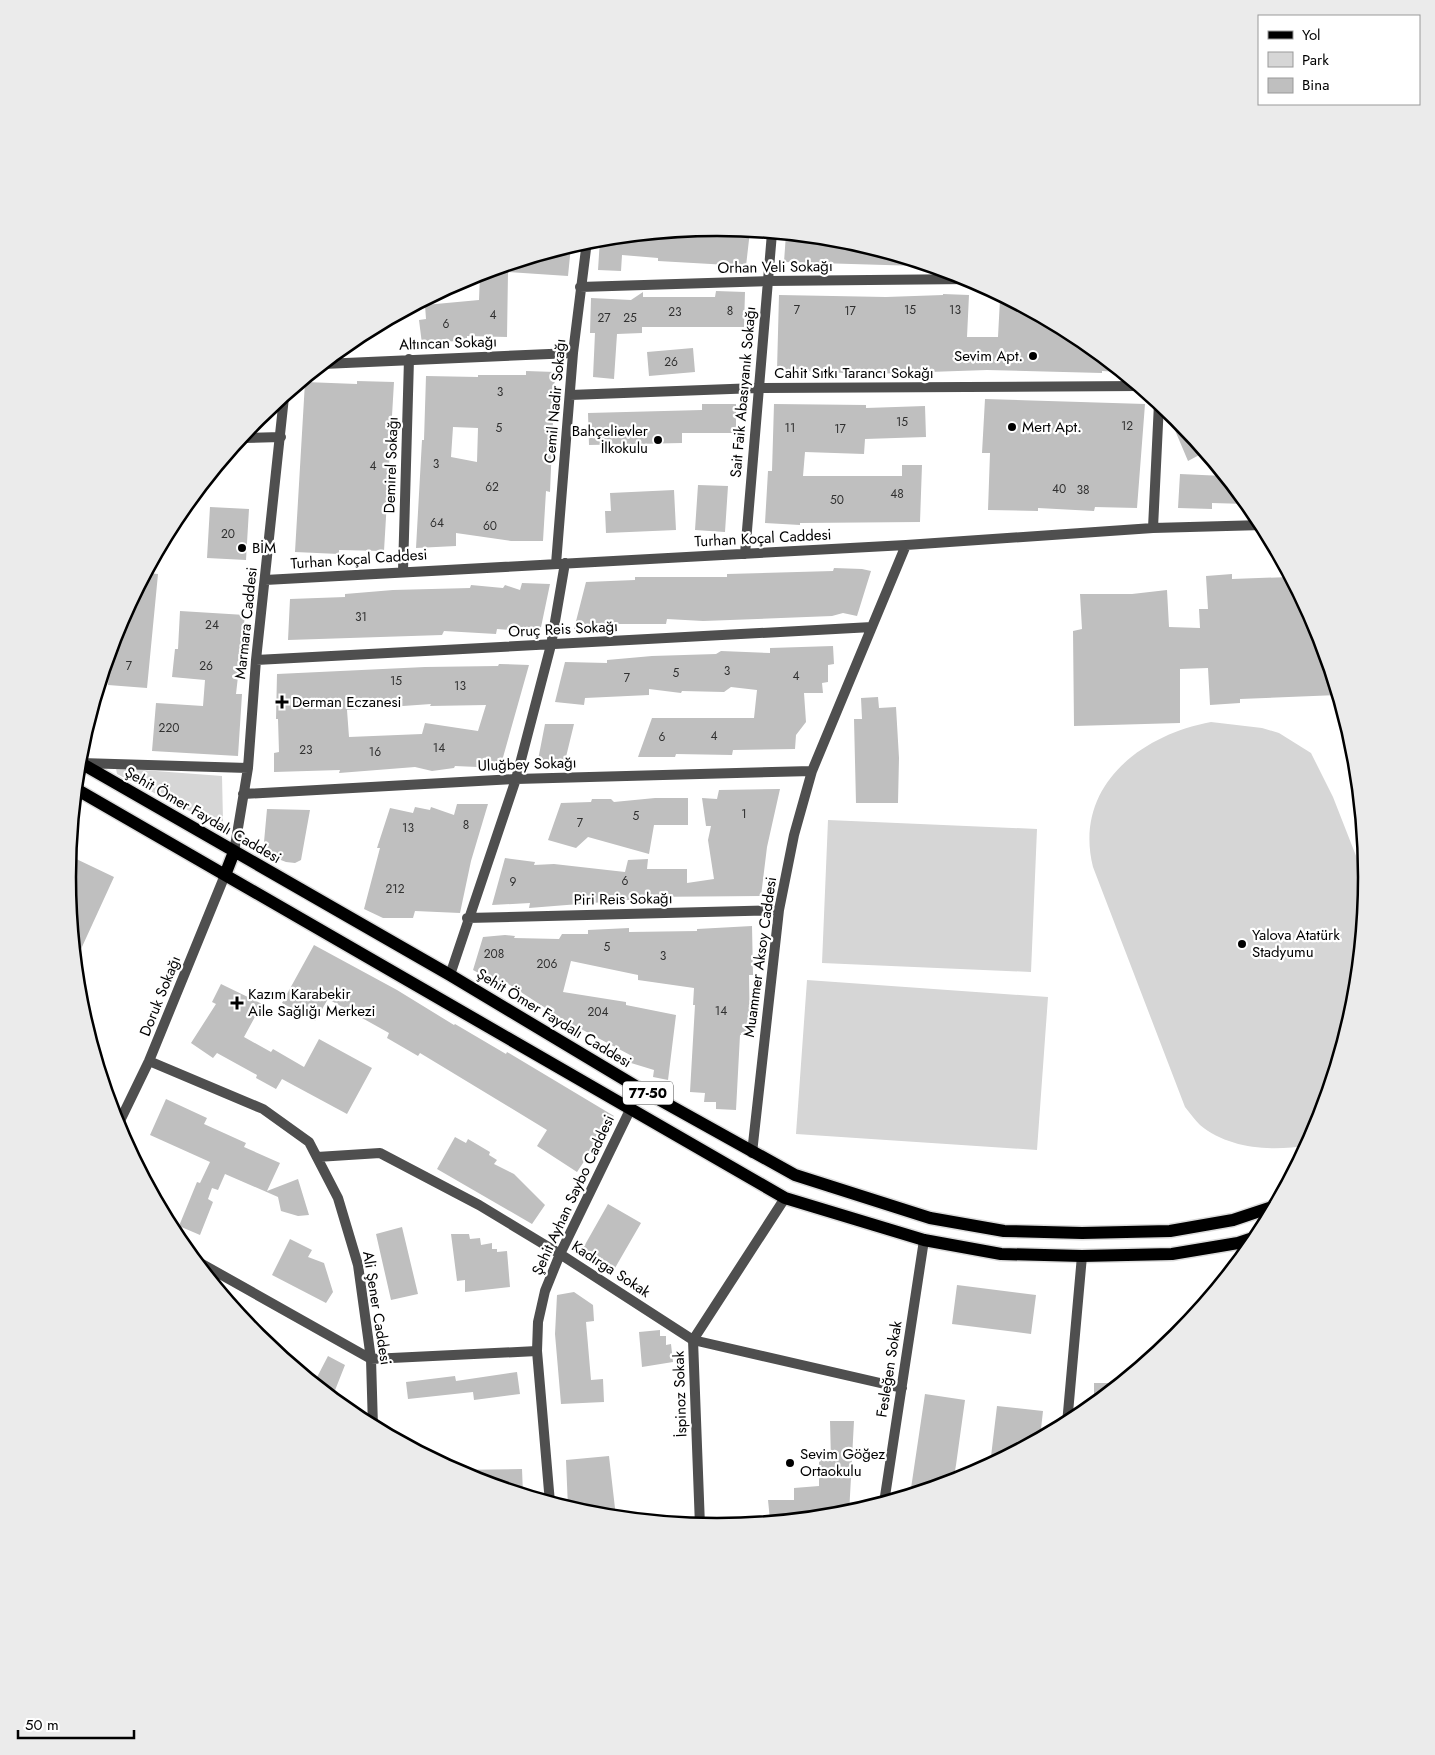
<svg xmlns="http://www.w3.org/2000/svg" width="1435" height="1755" font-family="Jost,sans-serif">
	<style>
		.green { fill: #d6d6d6 }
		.building { fill: #bfbfbf; fill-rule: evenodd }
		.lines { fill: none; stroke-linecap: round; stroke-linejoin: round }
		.primary-casing { stroke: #dbdbdb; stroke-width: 15 }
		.minor { stroke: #4f4f4f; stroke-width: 10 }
		.primary { stroke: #000; stroke-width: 12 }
		.poi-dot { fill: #000; stroke: #fff; stroke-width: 2 }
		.labels { text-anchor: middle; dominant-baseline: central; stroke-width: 4.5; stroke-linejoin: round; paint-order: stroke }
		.number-label { font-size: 12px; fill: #303030 }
		.shield { fill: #fff; stroke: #4c4c4c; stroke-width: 1 }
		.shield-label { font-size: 14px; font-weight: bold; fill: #000 }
		.street-label { font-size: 15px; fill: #000; stroke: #fff }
		.poi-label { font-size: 15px; fill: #000; stroke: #fff; text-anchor: start }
		.rim { fill: none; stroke: #000; stroke-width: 2.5 }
	</style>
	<rect width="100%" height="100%" fill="#fff"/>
	<path class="green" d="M1211 722 1262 728 1279 733 1311 753 1333 797 1367 884 1355 1005 1318 1126 1308 1145C1273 1152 1229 1149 1200 1125 1195 1120 1190 1113 1185 1107L1093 867C1073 787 1140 735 1211 722Z
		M116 768 222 776 223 821 219 826 117 774Z
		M828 820 1037 829 1031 972 822 963Z
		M807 980 1048 997 1037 1150 796 1134Z"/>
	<path class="building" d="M718 228 750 231 746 266 658 261V258L622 255 621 271 598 270 600 239Z
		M786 234 845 240 919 263V266L784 262Z
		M571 246 568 276 508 272 507 337 467 336V340L422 344 419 320 426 319 425 305 479 300 480 274Z
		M716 291 745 292 744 327H642V333L617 334 614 379 593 377 595 333H590L591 298 631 300 643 292V297H715Z
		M943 294 969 295 967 337H998L1000 299H1008L1079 337 1121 372 1102 371V373L987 370 870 374 777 370 779 295 886 297 943 295Z
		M693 348 695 372 649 376 647 352Z
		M526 371 555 372 550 492 546 491 543 541H511L456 533V546L416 548 422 440H424L426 376 478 377V375H526ZM453 427 478 428 477 462 451 457Z
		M357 381 394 382 384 551 339 550V554L295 552 305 382 357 384Z
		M985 399 1145 404 1137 508 1095 507 1094 511 1038 508V511L988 510 990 453H982Z
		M702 404H736V433H682V443L589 445 588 413 702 410Z
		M774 404 866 405V408L925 406 926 437 865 439 864 454 805 452 803 476H902V465H922L920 522 800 523V525L765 523 768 471H772Z
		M1166 409 1177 418 1205 452 1188 461Z
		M1180 474 1224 476 1247 504 1212 503V509L1178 508Z
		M698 485 728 486 725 532 695 530Z
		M674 490 676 530 606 533 605 511H611L610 493Z
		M210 507 249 509 246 560 207 558Z
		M834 568 862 569 871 571 857 616 843 613 832 616 703 621 667 619 666 624H608L607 626 574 629 586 582 635 580V577H727V574L833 571Z
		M147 573 158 574 147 688 108 685 111 648 117 628Z
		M1232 574V579L1290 577 1318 629 1338 695 1240 699V703L1210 705 1208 668 1180 669V723L1074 726 1073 631 1082 629 1080 594H1132L1167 590 1169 627 1200 628 1199 609H1208L1206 576Z
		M522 583 550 584 540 632 497 629 496 634 444 631 442 635 288 640 290 599 345 597V594L393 590 470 588 471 585 503 588 505 585 520 590Z
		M180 611 245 615 236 694H242L238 756 152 751 156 703 203 706 205 680 172 677 175 649H178Z
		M833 646 834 664 828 665V682L822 683 823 693H804L806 722 796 735 795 749 733 750 732 755 676 754 675 757H638L652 718H754L757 690 731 687 724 692 682 691 681 693 649 689V695L585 698 584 705 555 702 565 662 607 663V660L652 656 716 654 721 651 770 653V648Z
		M499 664 529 665 500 768 455 766 454 768 432 771 415 767 339 773 340 770 274 772V753L279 752 278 719H276L277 674 425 667 498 666ZM431 704 430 706 486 705 478 731 425 723 422 734 349 737 347 710Z
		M878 697 879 708 896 707 899 758 898 803H856L854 719H862L861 698Z
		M545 724H574L565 761 538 760Z
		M780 789 767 847 761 896 642 897V899L529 908 530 903 492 905 505 858 535 862 534 865 554 864 625 872 628 860 648 859 647 869H687V883L714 879 708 840 711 826H706L702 798 717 799 719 790Z
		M655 798H688V825H654L649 854 588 837 576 848 548 840 561 803 591 802 592 799H611L614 802Z
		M457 804H488L471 861 460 913 415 911 413 918H383L364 909 380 848H377L390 808 413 813 415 807 430 810 431 807 454 815Z
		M267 809 310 810 301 860 295 863 286 862 263 853Z
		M70 856 114 877 76 960 68 877Z
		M752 926 753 975H749L750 1034 740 1035 736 1110 716 1109V1102H704L705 1093 690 1092 695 1005H693L694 988 638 980V975L571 961 563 992 626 1002V1005L676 1015 668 1080 653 1077 654 1070 631 1063 632 1056 564 1020 502 980 501 985 473 970 483 937 505 935 515 936 514 938 559 939 562 934H588V930L629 928V932L697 931V929Z
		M314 945 397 990 454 1025 455 1024 506 1054 507 1052 614 1116 577 1172 537 1146 547 1130 420 1053 418 1056 387 1038 389 1033 328 999 315 1021 282 1003Z
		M221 984 262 1004 244 1037 271 1052 273 1049 304 1067 319 1039 372 1068 347 1114 282 1079 276 1089 256 1078 257 1075 217 1053 213 1058 191 1043 216 1004 212 1002Z
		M166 1099 207 1118 204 1124 246 1143 244 1147 280 1163 267 1191 298 1179 309 1215 298 1216 281 1211 278 1197 225 1174 218 1190 212 1188 208 1199 213 1202 200 1235 179 1226 197 1182 200 1183 210 1162 150 1135Z
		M455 1137 466 1143 468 1139 490 1152 489 1155 497 1160 494 1164 514 1174 545 1205 532 1224 437 1169Z
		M608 1204 641 1223 615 1268 582 1250Z
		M402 1227 418 1294 391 1300 376 1234Z
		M451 1234H469L470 1239 480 1238 481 1245 492 1243V1249H497V1252L507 1251 510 1287 465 1292V1280L457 1281Z
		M290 1239 312 1250 308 1257 324 1263 333 1292 326 1303 272 1275Z
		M957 1285 1036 1295 1031 1334 952 1324Z
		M574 1292 593 1305 594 1321 586 1322 591 1380 603 1379 604 1402 561 1404 555 1334 557 1295Z
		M660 1330V1336H666V1345L671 1344 673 1362 642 1367 639 1332Z
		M328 1356 345 1365 332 1398 314 1383Z
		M517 1372 520 1394 474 1400 473 1392 408 1399 406 1382 455 1376 456 1381Z
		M1094 1383H1121L1094 1405Z
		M925 1394 965 1400 956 1465 953 1482 910 1495Z
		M997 1406 1043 1411 1040 1438 990 1465Z
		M830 1421H854L849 1514 770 1520 768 1500H794V1488L819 1486V1460H831Z
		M609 1456 616 1517 590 1515 568 1508 566 1460Z
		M522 1469 523 1494 468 1478 455 1470Z"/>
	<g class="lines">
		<g class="primary-casing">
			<path id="primary" d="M79 762 450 975 642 1090 795 1175 930 1218 1004 1231 1082 1233 1170 1231 1233 1220 1275 1206
				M76 789 785 1198 924 1240 1001 1254 1082 1256 1172 1254 1238 1243 1259 1236
				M225 875 234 852"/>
		</g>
		<path class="minor" d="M580 287 768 281 971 279
			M323 364 573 353
			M570 395 757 388 1139 386
			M241 438 281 437
			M1153 528 1159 403
			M745 554 772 233
			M556 564 573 353 587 241
			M403 571 409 359
			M265 580 906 545 1153 528 1263 525
			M256 660 872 627
			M83 741 81 763 248 768
			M243 794 516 779 812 771
			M234 852 248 768 256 660 284 397
			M467 918 779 910
			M450 975 516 779 551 645 565 563
			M149 1061 263 1109 309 1142 338 1198 358 1265 371 1359 373 1427
			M117 1127 149 1061 225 875
			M752 1153 779 910 794 835 812 771 906 545
			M317 1157 380 1153 479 1205 560 1254 693 1340 902 1388
			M195 1260 371 1359 537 1351
			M1067 1424 1082 1256
			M550 1503 537 1351 538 1322 545 1291 560 1254 630 1110
			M884 1503 924 1240
			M700 1526 693 1340 785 1198"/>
		<use href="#primary" class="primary"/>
	</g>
	<g class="poi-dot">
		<circle cx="1033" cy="356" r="5"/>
		<circle cx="1012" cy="427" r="5"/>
		<circle cx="658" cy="440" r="5"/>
		<circle cx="242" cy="548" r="5"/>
		<path d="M279.5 694.5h5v5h5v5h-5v5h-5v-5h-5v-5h5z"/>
		<circle cx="1242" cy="944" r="5"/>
		<path d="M234.5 995.5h5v5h5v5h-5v5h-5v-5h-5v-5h5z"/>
		<circle cx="790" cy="1463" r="5"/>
	</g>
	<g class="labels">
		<g class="number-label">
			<text x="797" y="310">7</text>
			<text x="910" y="310">15</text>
			<text x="955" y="310">13</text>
			<text x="730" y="311">8</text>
			<text x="850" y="311">17</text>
			<text x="675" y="312">23</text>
			<text x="493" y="315">4</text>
			<text x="604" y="318">27</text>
			<text x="630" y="318">25</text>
			<text x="446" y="324">6</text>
			<text x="671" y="362">26</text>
			<text x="500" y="392">3</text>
			<text x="902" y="422">15</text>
			<text x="1127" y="426">12</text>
			<text x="499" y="428">5</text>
			<text x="790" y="428">11</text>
			<text x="840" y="429">17</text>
			<text x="436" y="464">3</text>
			<text x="373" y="466">4</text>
			<text x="492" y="487">62</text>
			<text x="1059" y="489">40</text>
			<text x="1083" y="490">38</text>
			<text x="897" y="494">48</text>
			<text x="837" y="500">50</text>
			<text x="437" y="523">64</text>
			<text x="490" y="526">60</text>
			<text x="228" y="534">20</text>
			<text x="361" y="617">31</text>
			<text x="212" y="625">24</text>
			<text x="129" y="666">7</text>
			<text x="206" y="666">26</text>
			<text x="727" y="671">3</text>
			<text x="676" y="673">5</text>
			<text x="796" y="676">4</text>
			<text x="627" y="678">7</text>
			<text x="396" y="681">15</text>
			<text x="460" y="686">13</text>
			<text x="169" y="728">220</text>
			<text x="714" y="736">4</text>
			<text x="662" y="737">6</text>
			<text x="439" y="748">14</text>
			<text x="306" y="750">23</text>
			<text x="375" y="752">16</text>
			<text x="744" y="814">1</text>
			<text x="636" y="816">5</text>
			<text x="580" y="823">7</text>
			<text x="466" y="825">8</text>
			<text x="408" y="828">13</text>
			<text x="625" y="881">6</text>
			<text x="513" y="882">9</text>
			<text x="395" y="889">212</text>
			<text x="607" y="947">5</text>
			<text x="494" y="954">208</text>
			<text x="663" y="956">3</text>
			<text x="547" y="964">206</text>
			<text x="721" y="1011">14</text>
			<text x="598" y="1012">204</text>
		</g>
		<rect class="shield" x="623" y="1081.5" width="50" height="23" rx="4"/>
		<g class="shield-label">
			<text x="648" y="1093">77-50</text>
		</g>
		<g class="street-label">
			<text transform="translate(775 267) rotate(-1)">Orhan Veli Sokağı</text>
			<text transform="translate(448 343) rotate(-2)">Altıncan Sokağı</text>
			<text x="854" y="373">Cahit Sıtkı Tarancı Sokağı</text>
			<text transform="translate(743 392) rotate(-85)">Sait Faik Abasıyanık Sokağı</text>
			<text transform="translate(555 401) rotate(-85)">Cemil Nadir Sokağı</text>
			<text transform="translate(391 465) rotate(-88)">Demirel Sokağı</text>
			<text transform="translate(763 538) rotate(-3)">Turhan Koçal Caddesi</text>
			<text transform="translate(359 559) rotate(-4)">Turhan Koçal Caddesi</text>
			<text transform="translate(246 623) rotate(-84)">Marmara Caddesi</text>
			<text transform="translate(563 629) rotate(-3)">Oruç Reis Sokağı</text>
			<text transform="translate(527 764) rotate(-2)">Uluğbey Sokağı</text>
			<text transform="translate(203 815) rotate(30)">Şehit Ömer Faydalı Caddesi</text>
			<text transform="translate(623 899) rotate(-1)">Piri Reis Sokağı</text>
			<text transform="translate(760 957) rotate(-82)">Muammer Aksoy Caddesi</text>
			<text transform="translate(160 996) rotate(-68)">Doruk Sokağı</text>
			<text transform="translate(554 1018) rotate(31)">Şehit Ömer Faydalı Caddesi</text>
			<text transform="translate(573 1195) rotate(-65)">Şehit Ayhan Saybo Caddesi</text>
			<text transform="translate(611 1269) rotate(33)">Kadırga Sokak</text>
			<text transform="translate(377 1308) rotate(81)">Ali Şener Caddesi</text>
			<text transform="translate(889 1369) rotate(-81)">Fesleğen Sokak</text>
			<text transform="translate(680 1394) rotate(-92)">İspinoz Sokak</text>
		</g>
		<g class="poi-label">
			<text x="1023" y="356" text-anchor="end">Sevim Apt.</text>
			<text x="1022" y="427">Mert Apt.</text>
			<text x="648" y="431" text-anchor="end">Bahçelievler<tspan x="648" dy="17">İlkokulu</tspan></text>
			<text x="252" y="548">BİM</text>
			<text x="292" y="702">Derman Eczanesi</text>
			<text x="1252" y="935">Yalova Atatürk<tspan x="1252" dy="17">Stadyumu</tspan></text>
			<text x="248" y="994">Kazım Karabekir<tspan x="248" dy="17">Aile Sağlığı Merkezi</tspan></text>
			<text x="800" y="1454">Sevim Göğez<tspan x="800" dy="17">Ortaokulu</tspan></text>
		</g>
	</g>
	<path d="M0 0H1435V1755H0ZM76 877a641 641 0 1 1 1282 0a641 641 0 1 1-1282 0Z" fill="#ebebeb" fill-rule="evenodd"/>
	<path class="rim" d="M76 877a641 641 0 1 1 1282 0a641 641 0 1 1-1282 0Z"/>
	<rect x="1258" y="15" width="162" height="90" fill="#ffffff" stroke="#999999"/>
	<rect x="1268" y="31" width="25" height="8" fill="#000000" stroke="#999999"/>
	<text x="1302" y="40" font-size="15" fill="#000000">Yol</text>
	<rect x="1268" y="52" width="25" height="15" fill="#d6d6d6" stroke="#999999"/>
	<text x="1302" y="65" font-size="15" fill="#000000">Park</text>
	<rect x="1268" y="78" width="25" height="15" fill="#bfbfbf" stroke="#999999"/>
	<text x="1302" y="90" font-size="15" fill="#000000">Bina</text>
	<path d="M18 1730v8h116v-8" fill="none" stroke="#000000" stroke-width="2.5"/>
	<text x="25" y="1730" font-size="15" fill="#000000" stroke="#ffffff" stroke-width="4" paint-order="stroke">50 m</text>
</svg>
